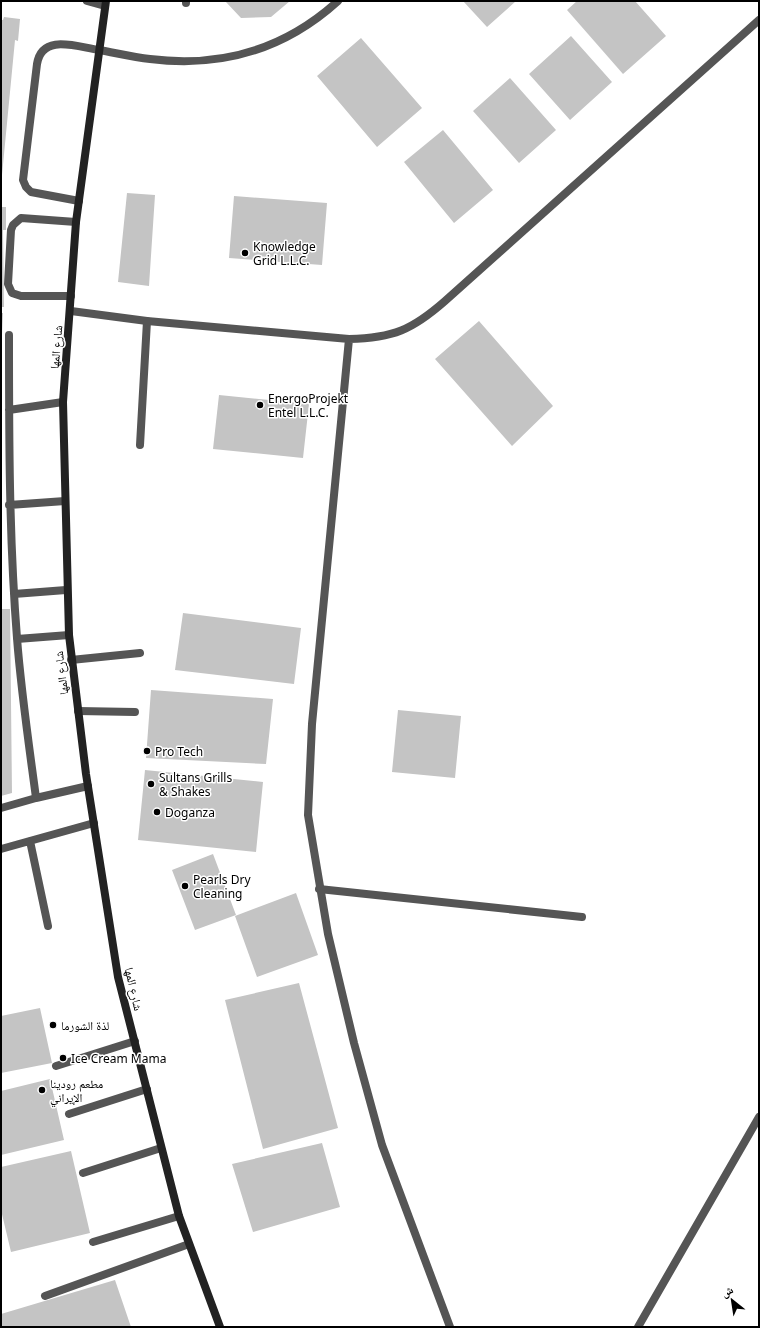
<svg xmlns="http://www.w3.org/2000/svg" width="760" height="1328" font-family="'Noto Sans','Noto Naskh Arabic',sans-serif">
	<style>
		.building { fill: #c4c4c4 }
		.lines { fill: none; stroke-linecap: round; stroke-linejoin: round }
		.lane { stroke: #555; stroke-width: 8 }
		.street { stroke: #555; stroke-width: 8 }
		.secondary { stroke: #222; stroke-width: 8 }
		.poi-dot { fill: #000; stroke: #fff; stroke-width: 1.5 }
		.labels { text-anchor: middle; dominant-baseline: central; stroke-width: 3; stroke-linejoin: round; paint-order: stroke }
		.poi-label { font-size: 12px; fill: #000; stroke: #fff; text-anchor: start }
		.street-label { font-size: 12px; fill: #000; stroke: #fff }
	</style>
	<rect width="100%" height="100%" fill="#fff"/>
	<path class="building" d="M225 1H290L271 17 241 18Z
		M463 1H516L487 27Z
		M577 1H635L666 36 623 74 567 10Z
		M4 17 20 19 18 41 15 40 2 175 1 20H3Z
		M571 36 612 82 570 120 529 74Z
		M361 38 422 108 377 147 317 76Z
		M510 78 556 130 519 163 473 111Z
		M443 130 493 190 454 223 404 162Z
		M127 193 155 195 149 286 118 282Z
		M234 196 327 203 322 265 229 258Z
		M1 207H6V230H3L4 307H1Z
		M1 313H3L2 335H1Z
		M479 321 553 406 512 446 435 359Z
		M219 395 309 404 303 458 213 449Z
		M1 609H10L12 793 1 796Z
		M183 613 301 628 294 684 175 670Z
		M151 690 273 699 266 764 146 758Z
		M398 710 461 716 455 778 392 772Z
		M145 770 263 782 256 852 138 840Z
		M213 854 236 915 195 930 172 870Z
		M296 893 318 955 257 977 235 916Z
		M299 983 338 1128 263 1149 225 1000Z
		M40 1008 52 1063 1 1073V1016Z
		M50 1079 64 1140 1 1155V1091Z
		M322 1143 340 1207 253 1232 232 1164Z
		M71 1151 90 1233 11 1252 1 1210V1167Z
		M115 1280 131 1327H1V1314Z"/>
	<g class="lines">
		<path class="lane" d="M87 1 105 6
			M186 3V1
			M79 201 31 192 26 187 23 180 37 64C42 33 77 47 99 50
			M71 296H21L12 293 8 284 11 230 13 225 21 218 76 222
			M9 335C9 436 9 537 17 638 21 691 29 745 36 798
			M9 410 63 402
			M140 445 147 321
			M9 505 65 501
			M14 594 66 590
			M17 639 69 635
			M71 660 140 653
			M78 711 135 712
			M1 808 36 798 88 786
			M30 841 48 926
			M1 849 94 823
			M319 889 582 917
			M56 1066 135 1041
			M69 1114 147 1089
			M83 1173 161 1148
			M93 1242 179 1216
			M45 1296 189 1244
			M638 1327 759 1117"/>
		<path class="street" d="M99 50C116 53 133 57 150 59 222 68 284 50 338 1
			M71 311 147 321 349 339C393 338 412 330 445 301L759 20
			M349 339 312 724 308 815 328 934 354 1043 382 1145 450 1327"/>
		<path class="secondary" d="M106 1 76 222 63 402 69 635 86 774 118 977 179 1216 220 1327"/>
	</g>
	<g class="poi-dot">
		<circle cx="245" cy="253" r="4"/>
		<circle cx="260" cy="405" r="4"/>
		<circle cx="147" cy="751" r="4"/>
		<circle cx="151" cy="784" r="4"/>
		<circle cx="157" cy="812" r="4"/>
		<circle cx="185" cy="886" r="4"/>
		<circle cx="53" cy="1025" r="4"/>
		<circle cx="63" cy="1058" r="4"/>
		<circle cx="42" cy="1090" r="4"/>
	</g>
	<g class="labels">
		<g class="poi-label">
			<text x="253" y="246">Knowledge<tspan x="253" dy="14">Grid L.L.C.</tspan></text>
			<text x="268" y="398">EnergoProjekt<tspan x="268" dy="14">Entel L.L.C.</tspan></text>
			<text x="155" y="751">Pro Tech</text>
			<text x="159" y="777">Sultans Grills<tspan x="159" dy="14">&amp; Shakes</tspan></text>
			<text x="165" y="812">Doganza</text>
			<text x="193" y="879">Pearls Dry<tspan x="193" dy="14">Cleaning</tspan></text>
			<text x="61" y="1025">لذة الشورما</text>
			<text x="71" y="1058">Ice Cream Mama</text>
			<text x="50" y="1083">مطعم رودينا<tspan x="50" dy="14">الإيراني</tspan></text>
		</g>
		<g class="street-label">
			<text transform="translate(56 347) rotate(-85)">شارع المها</text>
			<text transform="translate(61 673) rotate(-97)">شارع المها</text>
			<text transform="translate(134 989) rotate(77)">شارع المها</text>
		</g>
	</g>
	<rect width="760" height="1328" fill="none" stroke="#000000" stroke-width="4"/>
	<g transform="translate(732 1300) rotate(330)" stroke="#ffffff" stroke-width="3" paint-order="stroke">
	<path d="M0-3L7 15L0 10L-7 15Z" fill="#000000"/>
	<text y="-6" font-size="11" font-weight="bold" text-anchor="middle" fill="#000000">ش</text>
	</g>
</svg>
